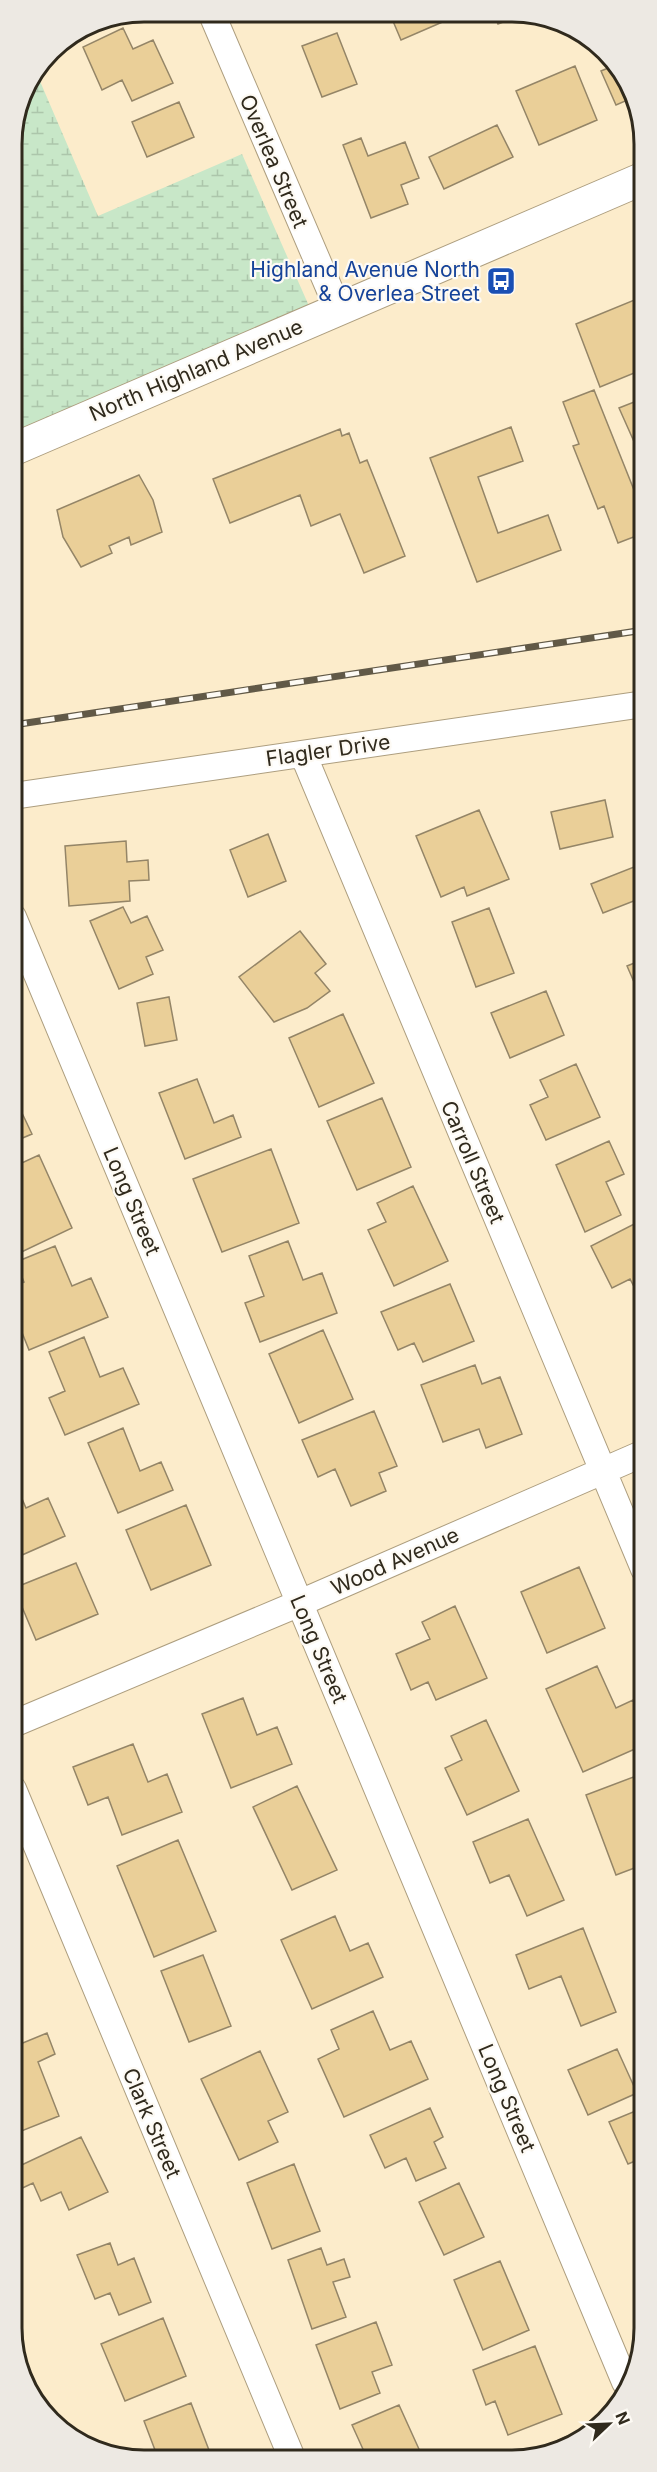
<svg xmlns="http://www.w3.org/2000/svg" width="657" height="2472" font-family="Inter,sans-serif">
	<style>
		.wetland { fill: url(#wetland-marsh) }
		.building { fill: #eacf98; stroke: #948567; stroke-width: 1.5 }
		.lines { fill: none; stroke-linecap: round; stroke-linejoin: round }
		.minor-casing { stroke: #ad9e7f; stroke-width: 28 }
		.tertiary-casing { stroke: #ad9e7f; stroke-width: 34 }
		.minor { stroke: #fff; stroke-width: 26 }
		.tertiary { stroke: #fff; stroke-width: 32 }
		.rail-casing { stroke: #615947; stroke-width: 7 }
		.rail { stroke: #fdfaf4; stroke-width: 4.5; stroke-dasharray: 14; stroke-linecap: butt }
		.labels { text-anchor: middle; dominant-baseline: central; stroke-width: 4.5; stroke-linejoin: round; paint-order: stroke }
		.street-label { font-size: 21px; fill: #302a1d; stroke: #fdfaf4 }
		.transit-label { font-size: 21px; fill: #164399; stroke: #fdfaf4; text-anchor: end }
		.rim { fill: none; stroke: #302a1d; stroke-width: 3 }
	</style>
	<defs>
		<pattern id="wetland-marsh" width="20" height="14" patternUnits="userSpaceOnUse" patternTransform="scale(1.5)"><rect width="20" height="14" fill="#c8e7c8"/><path d="M1 5h8M5 5V1M11 12h8M15 12V8" fill="none" stroke="#acc6ab"/></pattern>
	</defs>
	<rect width="100%" height="100%" fill="#fceccb"/>
	<path class="wetland" d="M36 72 98 216 242 154 309 306 12 434V137L26 86Z"/>
	<path class="building" d="M390 14H453L454 17 401 40Z
		M494 14H518L519 16 498 24Z
		M123 28 133 49 153 40 173 83 132 101 122 80 102 90 83 47Z
		M337 33 357 84 322 97 302 46Z
		M575 66 597 120 539 145 516 91Z
		M613 66 630 99 616 105 601 71Z
		M179 102 194 137 147 157 132 122Z
		M497 125 513 157 444 189 429 157Z
		M361 138 368 156 405 142 419 178 401 185 408 204 371 218 343 145Z
		M644 296V369L600 387 576 324Z
		M594 390 644 515V533L618 543 604 506 598 509 573 446 579 444 563 402Z
		M644 398V443L636 446 619 408Z
		M511 427 523 461 478 477 498 533 548 515 561 550 477 582 430 458Z
		M340 429 342 436 349 433 360 463 367 460 405 556 364 573 340 514 311 526 300 495 230 523 213 479Z
		M139 475 153 500 162 532 131 545 129 537 109 546 112 553 81 567 63 537 57 510Z
		M605 800 613 837 560 849 551 812Z
		M479 810 509 879 467 896 464 887 441 897 416 836Z
		M268 834 286 881 248 897 230 850Z
		M126 841 127 862 148 860 149 880 129 881 130 901 69 906 65 846Z
		M644 863V897L603 913 591 884Z
		M123 907 131 923 147 916 163 950 146 957 153 974 119 989 90 921Z
		M489 908 514 973 476 987 452 922Z
		M300 931 326 964 315 973 330 991 307 1008 274 1022 239 977Z
		M644 959V1005L627 966Z
		M546 991 564 1035 510 1058 491 1013Z
		M169 997 177 1040 145 1046 137 1003Z
		M343 1014 374 1083 319 1107 289 1038Z
		M576 1064 600 1117 546 1140 530 1105 548 1097 540 1080Z
		M197 1079 214 1123 233 1115 241 1137 185 1159 159 1093Z
		M382 1098 411 1167 357 1190 327 1121Z
		M22 1113 32 1134 13 1142V1118Z
		M609 1141 624 1174 606 1182 621 1215 585 1232 556 1165Z
		M271 1149 299 1223 222 1252 193 1179Z
		M39 1155 72 1228 13 1256V1167Z
		M413 1186 448 1261 394 1286 368 1230 386 1222 377 1203Z
		M644 1219V1246L638 1249 644 1261V1299L641 1300 630 1279 612 1288 591 1246Z
		M288 1241 303 1280 322 1273 337 1313 260 1342 245 1303 264 1296 249 1256Z
		M55 1246 72 1286 91 1278 108 1317 29 1350 13 1310V1287L24 1282 16 1262Z
		M450 1284 474 1341 423 1362 414 1343 398 1350 381 1312Z
		M323 1330 353 1399 299 1423 269 1354Z
		M84 1337 100 1377 123 1368 139 1404 65 1435 49 1398 65 1391 49 1352Z
		M475 1365 482 1384 500 1377 522 1434 486 1448 479 1429 443 1442 421 1385Z
		M374 1411 397 1466 379 1473 386 1491 351 1506 335 1469 318 1477 302 1440Z
		M123 1428 140 1471 161 1462 173 1490 118 1513 88 1443Z
		M13 1478 26 1508 48 1498 65 1536 13 1559Z
		M186 1505 211 1565 151 1590 126 1530Z
		M76 1563 98 1614 36 1640 14 1588Z
		M579 1567 605 1628 547 1653 521 1592Z
		M455 1606 487 1678 436 1700 428 1682 411 1690 396 1654 430 1639 422 1622Z
		M597 1666 616 1708 633 1700 644 1726V1745L583 1772 546 1689Z
		M243 1698 257 1735 277 1727 292 1764 231 1788 202 1714Z
		M486 1720 519 1791 467 1815 445 1768 462 1760 451 1736Z
		M133 1744 148 1782 167 1774 182 1812 122 1835 108 1797 88 1805 73 1767Z
		M644 1773 645 1864 616 1875 586 1795Z
		M297 1786 337 1870 292 1890 253 1807Z
		M528 1819 564 1900 527 1916 509 1875 490 1883 473 1842Z
		M178 1840 216 1931 154 1957 117 1866Z
		M335 1916 350 1951 368 1943 383 1977 312 2009 281 1940Z
		M583 1928 616 2012 581 2026 561 1976 529 1989 516 1955Z
		M203 1955 231 2026 189 2042 161 1971Z
		M373 2011 390 2050 411 2041 428 2079 344 2117 318 2059 339 2049 331 2030Z
		M47 2033 55 2054 38 2062 59 2116 14 2134 13 2047Z
		M617 2049 637 2093 588 2115 568 2070Z
		M260 2051 288 2112 268 2121 278 2142 239 2160 201 2079Z
		M645 2107V2157L628 2164 609 2122Z
		M430 2108 443 2137 434 2142 446 2168 416 2181 406 2158 385 2168 370 2135Z
		M81 2137 108 2192 69 2210 61 2192 41 2201 33 2183 14 2192 13 2169Z
		M294 2164 320 2231 272 2249 247 2183Z
		M459 2183 484 2237 444 2255 419 2202Z
		M110 2243 118 2265 134 2258 151 2302 119 2315 110 2293 95 2299 77 2255Z
		M321 2248 327 2265 344 2259 350 2277 333 2282 346 2317 312 2329 288 2260Z
		M500 2261 529 2330 483 2350 454 2280Z
		M163 2318 186 2376 125 2401 101 2344Z
		M376 2322 392 2365 372 2372 380 2393 340 2409 316 2345Z
		M535 2346 562 2414 508 2435 495 2401 486 2405 473 2370Z
		M191 2403 212 2458H158L144 2421Z
		M399 2405 423 2458H367L352 2425Z
		M579 2431 582 2438 571 2446 530 2459H517Z"/>
	<g class="lines">
		<g class="minor-casing">
			<path id="minor" d="M211 12 338 309
				M303 754 644 1569
				M13 796 644 704
				M13 917 625 2382
				M13 1724 300 1603 644 1453
				M13 1789 292 2458"/>
		</g>
		<g class="tertiary-casing">
			<path id="tertiary" d="M12 450 644 178"/>
		</g>
		<use href="#minor" class="minor"/>
		<use href="#tertiary" class="tertiary"/>
		<g class="rail-casing">
			<path id="rail" d="M13 725 644 630"/>
		</g>
		<use href="#rail" class="rail"/>
	</g>
	<defs>
		<g id="bus-square" transform="scale(1.5)"><rect x="-9" y="-9" width="18" height="18" rx="4" fill="#1a4fb4" stroke="#fdfaf4"/><path d="M-5-6H5V4H4V6H2V4H-2V6H-4V4H-5ZM-3.5-4V0h7V-4ZM-3.5 1.2v1.5H-2V1.2ZM2 1.2v1.5H3.5V1.2Z" fill="#fff"/></g>
	</defs>
	<g fill-rule="evenodd">
		<use href="#bus-square" x="501" y="281"/>
	</g>
	<g class="labels">
		<g class="street-label">
			<text transform="translate(274 161) rotate(67)">Overlea Street</text>
			<text transform="translate(196 370) rotate(-23)">North Highland Avenue</text>
			<text transform="translate(328 750) rotate(-8)">Flagler Drive</text>
			<text transform="translate(473 1162) rotate(67)">Carroll Street</text>
			<text transform="translate(132 1201) rotate(67)">Long Street</text>
			<text transform="translate(395 1561) rotate(-24)">Wood Avenue</text>
			<text transform="translate(319 1649) rotate(67)">Long Street</text>
			<text transform="translate(507 2098) rotate(67)">Long Street</text>
			<text transform="translate(152 2123) rotate(67)">Clark Street</text>
		</g>
		<g class="transit-label">
			<text x="480" y="269">Highland Avenue North<tspan x="480" dy="24">&amp; Overlea Street</tspan></text>
		</g>
	</g>
	<path d="M0 0H657V2472H0ZM144 22H512A122 122 0 0 1 634 144V2328A122 122 0 0 1 512 2450H144A122 122 0 0 1 22 2328V144A122 122 0 0 1 144 22Z" fill="#ede9e3" fill-rule="evenodd"/>
	<path class="rim" d="M144 22H512A122 122 0 0 1 634 144V2328A122 122 0 0 1 512 2450H144A122 122 0 0 1 22 2328V144A122 122 0 0 1 144 22Z"/>
	<g transform="translate(609 2424) rotate(67)" stroke="#fdfaf4" stroke-width="4.5" paint-order="stroke">
	<path d="M0-4.5L10 22L0 15L-10 22Z" fill="#302a1d"/>
	<text y="-9" font-size="16" font-weight="bold" text-anchor="middle" fill="#302a1d">N</text>
	</g>
</svg>
